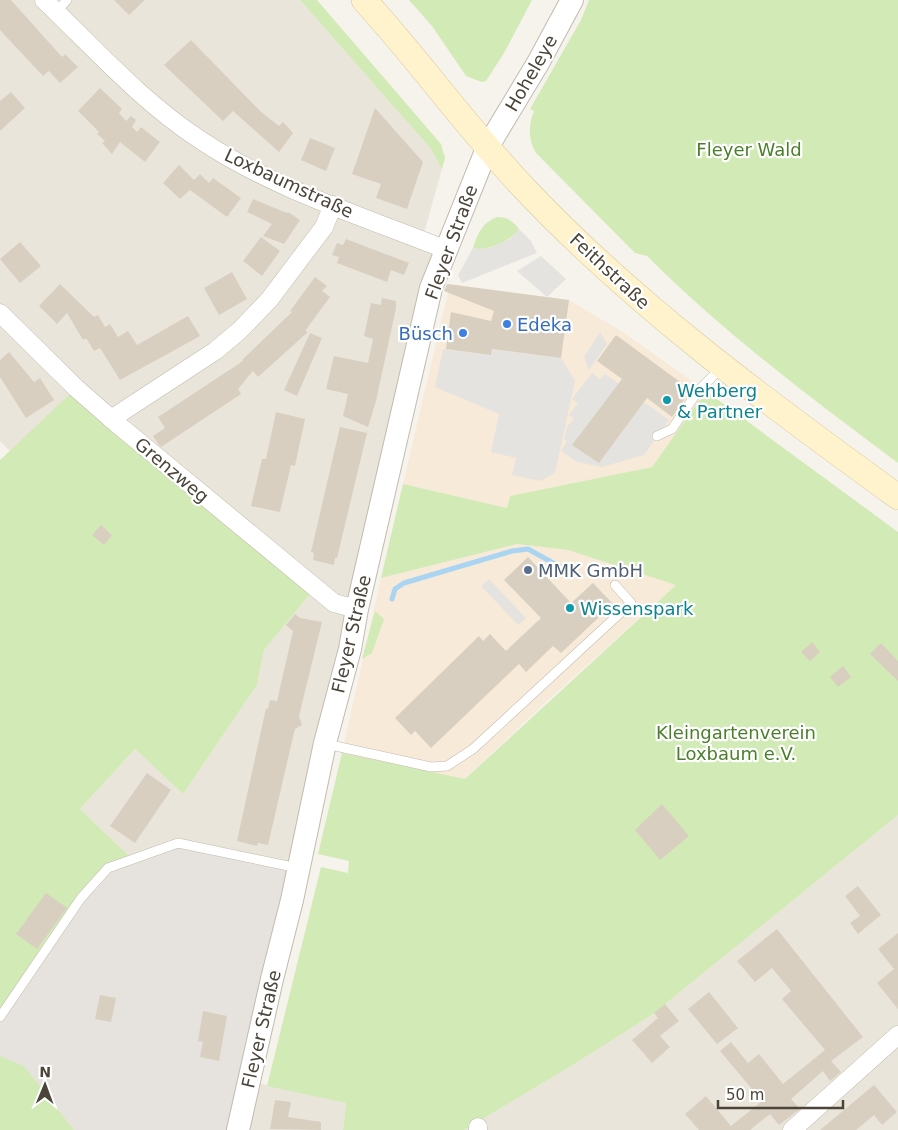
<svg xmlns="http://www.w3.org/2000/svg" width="898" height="1130" font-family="'DejaVu Sans',sans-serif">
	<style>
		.residential { fill: #eae5da }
		.commercial { fill: #f7ead8 }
		.industrial { fill: #e6e2dd }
		.green { fill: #d2eab5 }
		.parking { fill: #e5e3e0 }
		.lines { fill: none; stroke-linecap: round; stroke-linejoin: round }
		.stream { stroke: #a9d4f2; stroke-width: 5 }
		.building { fill: #d8cfc1 }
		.service-casing { stroke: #c2bbae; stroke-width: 10 }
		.minor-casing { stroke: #c2bbae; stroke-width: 19 }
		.tertiary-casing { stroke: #c2bbae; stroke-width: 24 }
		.secondary-casing { stroke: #d6c79b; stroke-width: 26 }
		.service { stroke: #fff; stroke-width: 9 }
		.minor { stroke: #fff; stroke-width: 18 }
		.tertiary { stroke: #fff; stroke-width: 22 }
		.secondary { stroke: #fff3cd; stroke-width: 25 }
		.shop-dot { fill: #3f7fe0; stroke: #fff; stroke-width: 2 }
		.culture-dot { fill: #0f9aa8; stroke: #fff; stroke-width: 2 }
		.service-dot { fill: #5c6f8a; stroke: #fff; stroke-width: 2 }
		.labels { text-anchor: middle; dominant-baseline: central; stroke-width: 4.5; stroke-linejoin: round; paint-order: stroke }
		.street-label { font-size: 18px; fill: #4b4439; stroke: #fff }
		.park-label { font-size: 18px; fill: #4a7f2a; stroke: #fff }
		.shop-label { font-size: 18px; fill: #366cbe; stroke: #fff; text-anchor: start }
		.culture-label { font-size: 18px; fill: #0d838f; stroke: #fff; text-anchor: start }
		.service-label { font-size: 18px; fill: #4e5e75; stroke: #fff; text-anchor: start }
	</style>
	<rect width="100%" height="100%" fill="#f6f3ec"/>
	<path class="residential" d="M0 0H300L431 149 442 169 422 240 447 250 293 865 178 843 130 857 80 809 135 749 183 794 257 685 264 650 310 594 70 394 11 452 0 441Z
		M898 815V1130H464L568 1068 653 1014Z
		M248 1081 346 1103 343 1130H238Z"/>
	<path class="commercial" d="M450 284 569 300 623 332 706 391 652 467 510 496 507 508 403 484Z
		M517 544 568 550 676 585 546 702 452 791 340 762 381 578Z"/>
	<path class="industrial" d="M165 848 205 849 292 868 232 1130H74L24 1067 0 1056V1021L88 891 109 869Z"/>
	<path class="green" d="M300 0H317L441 144 445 158 442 169 431 149Z
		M409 0H532L504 53 486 81 482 82 466 76 432 26Z
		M589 0H898V463C811 398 724 333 647 256L635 253 536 153C528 139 528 126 534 111L530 109 581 20Z
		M497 217C507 217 513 221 519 229 511 241 488 252 473 248 477 234 483 222 497 217Z
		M706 391 898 532V815L653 1014 568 1068 464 1130H343L346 1103 267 1086 321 867 348 873 349 861 318 854 342 753 465 779 676 585 568 550 517 544 381 578 403 484 507 508 510 496 652 467Z
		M70 394 310 594 264 650 257 685 183 794 135 749 80 809 130 857 105 869 0 1021V460Z
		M375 611 384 619 372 653 362 659Z
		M0 1056 24 1066 74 1130H0Z"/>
	<path class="parking" d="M519 229 531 241 537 253 462 283 458 275 473 248 479 249 490 248 510 239Z
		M541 256 566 279 547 297 517 271Z
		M600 332 607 344 589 370 584 357Z
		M443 349 491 355 492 349 561 358 575 381 555 473 540 481 512 475 516 458 491 452 499 414 435 387Z
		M592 373 600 379 605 374 669 420 644 455 602 467 577 462 561 451 567 441 564 438 567 427 574 419 569 415 578 403 572 399Z
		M489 579 526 618 518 625 481 586Z"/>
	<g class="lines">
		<path class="stream" d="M392 599 395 589 404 583 512 551 528 549 564 569"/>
	</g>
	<path class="building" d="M0 0H11L62 57 65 54 78 67 60 83 49 71 43 76 0 30Z
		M114 0H145L129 15Z
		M191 40 261 112 279 126 283 122 293 133 279 152 233 111 223 121 164 65Z
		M100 88 122 109 119 113 126 121 131 116 136 120 132 127 137 132 141 127 160 142 145 162 120 142 112 154 102 143 105 141 97 134 99 132 78 111Z
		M11 92 25 108 0 131V101Z
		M375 108 423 162 407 209 376 198 381 184 352 174Z
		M310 138 335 148 326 171 301 160Z
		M179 165 194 180 200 174 209 183 213 178 241 198 227 217 190 190 180 199 163 183Z
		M253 199 287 213 288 212 300 220 284 244 263 236 272 224 247 212Z
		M261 237 280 251 262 276 243 261Z
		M346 239 409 263 404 275 391 270 387 282 337 263 339 257 332 255 337 243 343 245Z
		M20 242 41 266 20 283 0 259Z
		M232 272 247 299 219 315 204 288Z
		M315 277 327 286 322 291 330 297 305 331 308 332 258 377 253 371 238 389 241 394 161 447 159 445 153 436 165 428 158 417 243 361 242 360 292 312 290 311Z
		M60 284 94 317 98 315 105 327 110 324 118 337 128 331 137 345 188 316 200 336 120 380 100 348 94 351 86 338 83 340 67 313 57 324 39 306Z
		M447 284 569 300 561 358 492 349 491 355 446 349 451 312 491 321 494 311 444 291Z
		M382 298 396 301V308L376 401 368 427 343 416 348 394 326 389 334 356 368 363 373 339 364 336 371 303 381 305Z
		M310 333 322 338 297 396 284 390Z
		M616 335 691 390 672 417 647 398 599 463 572 445 622 379 597 361Z
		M9 352 34 382 40 378 54 400 26 418 0 377V360Z
		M276 412 305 419 295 466 291 465 280 512 251 506 262 459H266Z
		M340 427 367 433 337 558H335L334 565 313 560 314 553 311 552Z
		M101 525 112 535 104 545 92 535Z
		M528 557 571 603 593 583 613 604 561 653 553 646 526 672 519 664 431 748 415 731 411 735 395 718 479 636 483 641 490 634 506 651 541 618 504 580Z
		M295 614 300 618 322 622 299 716 302 725 295 729 293 737 268 845 258 843 257 846 237 841 266 708 268 709 270 700 277 701 293 631 286 625Z
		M812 642 820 652 810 661 801 652Z
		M881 643 898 661V681L870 654Z
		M843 666 851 677 838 687 830 677Z
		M147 773 171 790 135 843 110 826Z
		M662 804 689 836 660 860 635 830Z
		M858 886 881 915 858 934 850 923 860 916 845 896Z
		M46 893 67 908 37 949 16 934Z
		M777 929 863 1037 831 1061 841 1072 835 1077 830 1081 823 1071 791 1099 800 1109 779 1125 770 1114 750 1130H699L685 1114 706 1096 731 1126 762 1101 720 1051 731 1042 748 1063 759 1054 783 1084 825 1050 782 999 791 991 772 968 755 982 737 961Z
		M898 933V1009L877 983 894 969 878 949Z
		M709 992 738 1028 717 1044 688 1009Z
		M100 995 116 998 111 1022 95 1019Z
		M665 1004 679 1021 660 1036 670 1047 652 1063 632 1040 658 1018 654 1013Z
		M203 1011 227 1016 219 1061 200 1057 203 1042 198 1041Z
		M874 1085 897 1112 882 1125 874 1115 856 1130H820Z
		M275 1100 291 1102 288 1117 321 1122V1130L270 1129Z"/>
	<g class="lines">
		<g class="service-casing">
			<path id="service" d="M56 12 67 0
				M657 436 672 429 698 391 721 368
				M326 744 431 767 447 766 473 749 631 603 615 585
				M0 1017 81 898 108 868 178 843 298 868"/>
		</g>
		<g class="minor-casing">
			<path id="minor" d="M44 0C94 48 143 103 202 141 276 190 365 217 447 250
				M0 313 76 388 116 423 334 603 357 609
				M111 419 215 351 239 331 269 300 324 227 333 205
				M478 1130V1127
				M792 1130 898 1035"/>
		</g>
		<g class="tertiary-casing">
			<path id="tertiary" d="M238 1130 272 979 292 900 325 743 350 649 357 609 431 288 488 146 538 63 572 0"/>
		</g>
		<g class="secondary-casing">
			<path id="secondary" d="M364 0C419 60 467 128 523 187 635 306 767 402 898 497"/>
		</g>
		<use href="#service" class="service"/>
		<use href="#minor" class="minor"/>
		<use href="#tertiary" class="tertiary"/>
		<use href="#secondary" class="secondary"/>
	</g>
	<g class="shop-dot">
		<circle cx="507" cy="324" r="5"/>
		<circle cx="463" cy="333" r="5"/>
	</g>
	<g class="culture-dot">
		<circle cx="667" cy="400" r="5"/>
		<circle cx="570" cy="608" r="5"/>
	</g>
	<circle class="service-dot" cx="528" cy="570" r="5"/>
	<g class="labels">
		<g class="street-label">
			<text transform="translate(531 73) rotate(-60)">Hoheleye</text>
			<text transform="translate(289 183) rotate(25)">Loxbaumstraße</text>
			<text transform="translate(451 242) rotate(-70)">Fleyer Straße</text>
			<text transform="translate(610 271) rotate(43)">Feithstraße</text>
			<text transform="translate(172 470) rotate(40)">Grenzweg</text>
			<text transform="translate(351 634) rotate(-77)">Fleyer Straße</text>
			<text transform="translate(261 1029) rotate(-77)">Fleyer Straße</text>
		</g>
		<g class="park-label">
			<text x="749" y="149">Fleyer Wald</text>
			<text x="736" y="732">Kleingartenverein<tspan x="736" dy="21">Loxbaum e.V.</tspan></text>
		</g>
		<g class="shop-label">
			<text x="517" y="324">Edeka</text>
			<text x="453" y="333" text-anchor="end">Büsch</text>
		</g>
		<g class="culture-label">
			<text x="677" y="390">Wehberg<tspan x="677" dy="21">&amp; Partner</tspan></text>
			<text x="580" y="608">Wissenspark</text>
		</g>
		<g class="service-label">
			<text x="538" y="570">MMK GmbH</text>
		</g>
	</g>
	<g transform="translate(45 1085) rotate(1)" stroke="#ffffff" stroke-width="4" paint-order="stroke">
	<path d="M0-4L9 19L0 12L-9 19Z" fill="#4b4439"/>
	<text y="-8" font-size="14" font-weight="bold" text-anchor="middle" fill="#4b4439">N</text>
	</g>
	<path d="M718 1100v8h125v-8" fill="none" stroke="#4b4439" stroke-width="2.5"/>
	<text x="726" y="1100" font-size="15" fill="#4b4439" stroke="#ffffff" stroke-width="4" paint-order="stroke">50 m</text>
</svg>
